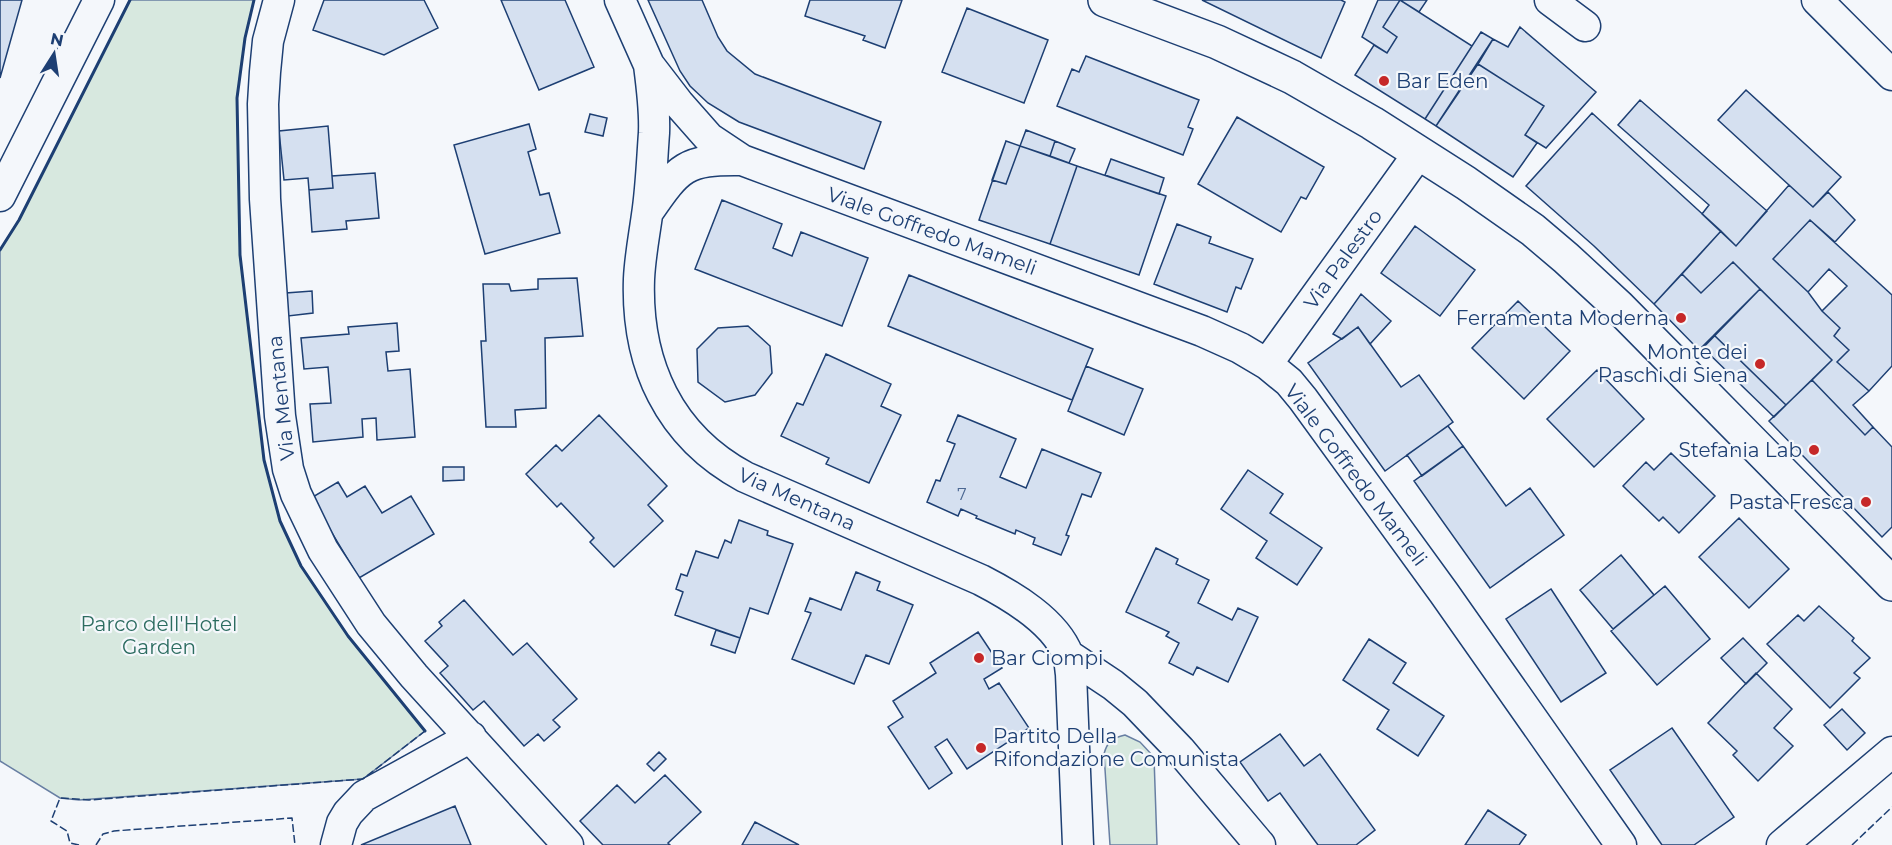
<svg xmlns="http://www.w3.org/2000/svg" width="1892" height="845" font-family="Montserrat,sans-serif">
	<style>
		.green { fill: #d7e8df; stroke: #687fa3; stroke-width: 1.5 }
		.building { fill: #d5e0f0; stroke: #1d3f73; stroke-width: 1.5 }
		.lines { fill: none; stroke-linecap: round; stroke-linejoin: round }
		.street-casing { stroke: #1d3f73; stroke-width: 33 }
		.secondary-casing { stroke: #1d3f73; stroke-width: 36 }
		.street { stroke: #f4f7fb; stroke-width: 30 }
		.secondary { stroke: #f4f7fb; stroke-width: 33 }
		.fence { stroke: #1d3f73; stroke-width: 1.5; stroke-dasharray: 8 3; stroke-linecap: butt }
		.wall { stroke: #1d3f73; stroke-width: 3 }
		.poi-dot { fill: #c62828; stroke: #f4f7fb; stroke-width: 2 }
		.labels { text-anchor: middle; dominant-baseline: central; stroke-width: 4.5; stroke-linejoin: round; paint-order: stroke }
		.number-label { font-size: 16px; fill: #4b6792 }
		.poi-label { font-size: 20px; fill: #1d3f73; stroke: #f4f7fb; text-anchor: end }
		.street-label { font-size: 20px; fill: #1d3f73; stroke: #f4f7fb }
		.park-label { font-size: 20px; fill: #2c6c60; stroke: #f4f7fb }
	</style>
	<rect width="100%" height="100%" fill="#f4f7fb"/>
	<path class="green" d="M130 0H254L245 38 237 98 240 255 264 460 280 521 301 566 348 636 425 731 363 779 79 800 60 798 0 761V250L19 220Z
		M1125 735 1140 742 1154 757 1157 845H1110L1104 754C1107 742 1112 738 1125 735Z"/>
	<path class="building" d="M0 0H22L0 78Z
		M324 0H424L438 28 384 55 313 30Z
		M501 0H565L594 67 539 90Z
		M648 0H702L718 37 727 51 755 74 881 122 864 169 739 122 708 103 690 86 680 71Z
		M810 0H902L885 48 863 40 865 36 805 16Z
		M1202 0H1341L1345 2 1321 58Z
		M1378 0H1400L1383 27 1397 37 1387 53 1362 37Z
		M1400 0 1472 46 1425 119 1355 75 1374 45 1387 53 1397 37 1383 27Z
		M1400 0H1427L1419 12Z
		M967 8 1048 40 1024 103 942 72Z
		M1520 27 1596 92 1546 148 1525 135 1544 106 1478 64 1493 39 1508 47Z
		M1481 32 1493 39 1436 126 1425 119Z
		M1086 56 1199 100 1188 127 1193 129 1183 155 1057 106 1072 69 1079 72Z
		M1478 64 1544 106 1525 135 1537 143 1513 177 1436 126Z
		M1746 90 1841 177 1813 207 1718 120Z
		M1640 100 1767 211 1736 246 1702 214 1709 205 1618 125Z
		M1592 113 1721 231 1654 304 1594 246 1526 186Z
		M590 114 607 118 603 136 585 132Z
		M1237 117 1324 167 1306 199 1301 197 1281 232 1198 184Z
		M529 124 536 149 528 152 540 195 549 193 560 233 485 254 454 145Z
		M328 126 333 188 309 190 308 178 284 180 279 131Z
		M1026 130 1055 141 1050 156 1020 146Z
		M1006 141 1077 166 1050 244 979 220Z
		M1006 141 1020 146 1006 184 992 180Z
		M1055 141 1075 149 1069 163 1050 156Z
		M1111 159 1164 178 1159 194 1105 175Z
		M1077 166 1166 196 1139 275 1050 244Z
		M375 173 379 218 346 221 347 229 312 232 309 190 333 188 332 176Z
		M1789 185 1813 207 1828 192 1855 220 1835 242 1810 220 1773 259 1808 292 1822 311 1840 328 1834 336 1849 350 1837 362 1869 391 1853 405 1873 427 1865 435 1812 380 1832 360 1733 262 1701 293 1682 274 1721 231 1736 246Z
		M722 200 782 224 773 248 792 256 801 232 868 258 842 326 695 269Z
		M1810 220 1892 295V366L1869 391 1837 362 1849 350 1834 336 1840 328 1822 311 1847 286 1829 269 1808 292 1773 259Z
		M1177 224 1211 237 1209 243 1253 259 1241 289 1236 287 1227 312 1154 284Z
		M1415 226 1475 270 1440 316 1381 273Z
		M1733 262 1760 289 1700 351 1654 304 1682 274 1701 293Z
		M909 275 1093 349 1072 400 888 326Z
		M577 278 583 336 545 338 546 408 515 410 516 427H486L481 341H486L483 284H509L511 291 538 289V279Z
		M1760 289 1832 360 1786 405 1714 335Z
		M312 291 313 313 288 316 286 293Z
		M1361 294 1391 321 1370 344 1358 327 1342 339 1333 334Z
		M1518 301 1570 351 1524 399 1472 348Z
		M397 323 399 351 386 352 388 371 410 369 415 437 377 440 376 418 362 419 363 437 313 442 310 404 331 403 328 367 304 369 301 338 349 334 348 327Z
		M748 326 770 346 772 373 755 395 725 402 698 382 697 349 718 328Z
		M1358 327 1401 387 1419 375 1453 422 1385 471 1308 363Z
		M1714 335 1786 405 1774 417 1702 347Z
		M826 354 891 384 881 406 901 415 869 483 826 464 829 458 781 436 797 403 803 405Z
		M1086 366 1143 389 1124 435 1068 411Z
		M1597 370 1644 419 1594 467 1547 419Z
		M1812 380 1865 435 1873 427 1892 447V527L1882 537 1769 421Z
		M599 415 667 486 648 505 663 521 614 567 590 542 594 538 561 503 557 507 526 474 556 445 562 451Z
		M958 415 1016 439 1000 477 1026 488 1042 449 1101 473 1091 497 1082 494 1066 535 1069 536 1061 555 1033 544 1035 538 1016 530 1015 534 976 518 977 516 961 509 958 516 927 502 936 480 940 481 955 444 947 441Z
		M1448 426 1463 446 1422 476 1407 455Z
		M1463 446 1506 506 1530 488 1564 535 1490 588 1414 481Z
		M1671 453 1715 496 1679 533 1663 517 1659 521 1623 486 1646 462 1654 470Z
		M443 467H464V480L443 481Z
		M1248 470 1283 494 1270 513 1322 548 1297 585 1256 558 1267 541 1221 509Z
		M338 482 347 497 365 486 382 513 411 496 434 534 359 578 311 498Z
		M1739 518 1789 569 1749 608 1699 557Z
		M739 520 768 531 767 535 793 544 768 614 750 608 740 638 675 615 683 592 676 589 681 574 687 576 696 551 718 558 725 540 731 543Z
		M1156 548 1178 559 1176 564 1209 580 1198 603 1232 620 1238 608 1258 617 1228 682 1197 667 1193 675 1169 663 1179 643 1166 636 1169 632 1126 612Z
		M1621 555 1654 595 1613 629 1580 590Z
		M856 572 880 582 877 590 913 605 889 664 866 655 854 684 792 659 811 613 805 611 810 598 841 610Z
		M1665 586 1710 639 1657 685 1611 631Z
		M1551 589 1606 673 1561 702 1506 619Z
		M464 600 513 655 527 643 577 699 553 720 560 727 544 741 538 734 524 746 484 701 473 710 440 673 448 666 425 641 442 626 439 622Z
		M1819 606 1854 638 1852 641 1870 658 1854 673 1860 678 1830 708 1767 644 1798 615 1804 621Z
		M716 630 740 638 735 653 711 645Z
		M978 632 1002 668 984 679 989 689 999 683 1029 728 967 769 947 739 935 747 952 773 929 789 888 727 903 717 893 701 936 673 930 663Z
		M1743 638 1767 663 1746 684 1721 658Z
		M1369 639 1406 663 1393 683 1444 716 1418 756 1377 729 1389 710 1343 680Z
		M1756 673 1792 709 1774 728 1793 746 1758 781 1733 755 1737 751 1708 723Z
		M1842 709 1865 733 1847 750 1824 725Z
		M1672 728 1734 817 1694 845H1662L1610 770Z
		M1280 734 1304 766 1320 754 1375 830 1356 845H1318L1280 793 1268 801 1240 762Z
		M659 752 666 759 654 771 647 764Z
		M665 775 701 812 668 843 670 845H603L580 821 617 785 635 803Z
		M455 806 471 845H361Z
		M1488 810 1526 835 1519 845H1465Z
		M755 822 799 845H742Z"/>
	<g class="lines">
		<g class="street-casing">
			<path id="street" d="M279 0 268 41 265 72 263 104 265 199 280 416 288 469 296 494 323 550 371 624 414 676 568 845
				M620 0 649 65 679 104 709 138 742 160 1202 331 1240 348 1267 364 1289 382 1303 399 1444 593 1621 845
				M1550 0 1585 26
				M1817 0 1892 75
				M649 65C652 88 655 110 654 133 652 160 651 189 647 215 644 237 640 257 639 279 636 364 669 436 745 477L981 580C1012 596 1055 621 1068 655 1070 661 1070 668 1071 674L1078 845
				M0 196 99 0
				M648 212C679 167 685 159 742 160
				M1267 364 1419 153
				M1068 655 1113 685 1135 703 1180 750 1260 845
				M336 845 342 823 348 813 364 796 471 737
				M1782 845 1892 752"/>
		</g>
		<g class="secondary-casing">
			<path id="secondary" d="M1105 0 1217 42 1292 77 1372 123 1466 183 1533 230 1566 258 1618 306 1892 584"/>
		</g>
		<use href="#street" class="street"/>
		<use href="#secondary" class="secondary"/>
		<path class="fence" d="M79 845 70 843 67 831 51 821 60 798 89 800 363 779 425 731
			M96 845 103 834 114 831 292 818 295 845
			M1852 845 1892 807"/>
		<path class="wall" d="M254 0 245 38 237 98 240 255 264 460 280 521 301 566 348 636 425 731
			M0 250 19 220 130 0"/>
	</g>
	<g class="poi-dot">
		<circle cx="1384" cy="81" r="6"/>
		<circle cx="1681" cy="318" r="6"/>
		<circle cx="1760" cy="364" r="6"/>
		<circle cx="1814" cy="450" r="6"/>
		<circle cx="1866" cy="502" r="6"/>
		<circle cx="979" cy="658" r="6"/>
		<circle cx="981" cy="748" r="6"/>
	</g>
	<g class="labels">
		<g class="number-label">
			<text x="962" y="494">7</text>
		</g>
		<g class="poi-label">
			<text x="1396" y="81" text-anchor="start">Bar Eden</text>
			<text x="1669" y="318">Ferramenta Moderna</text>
			<text x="1748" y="352">Monte dei<tspan x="1748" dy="23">Paschi di Siena</tspan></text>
			<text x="1802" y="450">Stefania Lab</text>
			<text x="1854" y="502">Pasta Fresca</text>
			<text x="991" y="658" text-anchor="start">Bar Ciompi</text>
			<text x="993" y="736" text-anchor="start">Partito Della<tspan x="993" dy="23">Rifondazione Comunista</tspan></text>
		</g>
		<g class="street-label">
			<text transform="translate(932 231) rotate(20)">Viale Goffredo Mameli</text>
			<text transform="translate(1343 259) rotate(-54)">Via Palestro</text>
			<text transform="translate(281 398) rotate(-96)">Via Mentana</text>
			<text transform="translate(1356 475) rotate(53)">Viale Goffredo Mameli</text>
			<text transform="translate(797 499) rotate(24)">Via Mentana</text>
		</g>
		<g class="park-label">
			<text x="159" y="624">Parco dell'Hotel<tspan x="159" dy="23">Garden</tspan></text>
		</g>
	</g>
	<g transform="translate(54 54) rotate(12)" stroke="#f4f7fb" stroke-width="4.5" paint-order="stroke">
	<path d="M0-4.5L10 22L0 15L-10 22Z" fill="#1d3f73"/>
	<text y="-9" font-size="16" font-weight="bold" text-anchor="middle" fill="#1d3f73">N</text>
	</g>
</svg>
